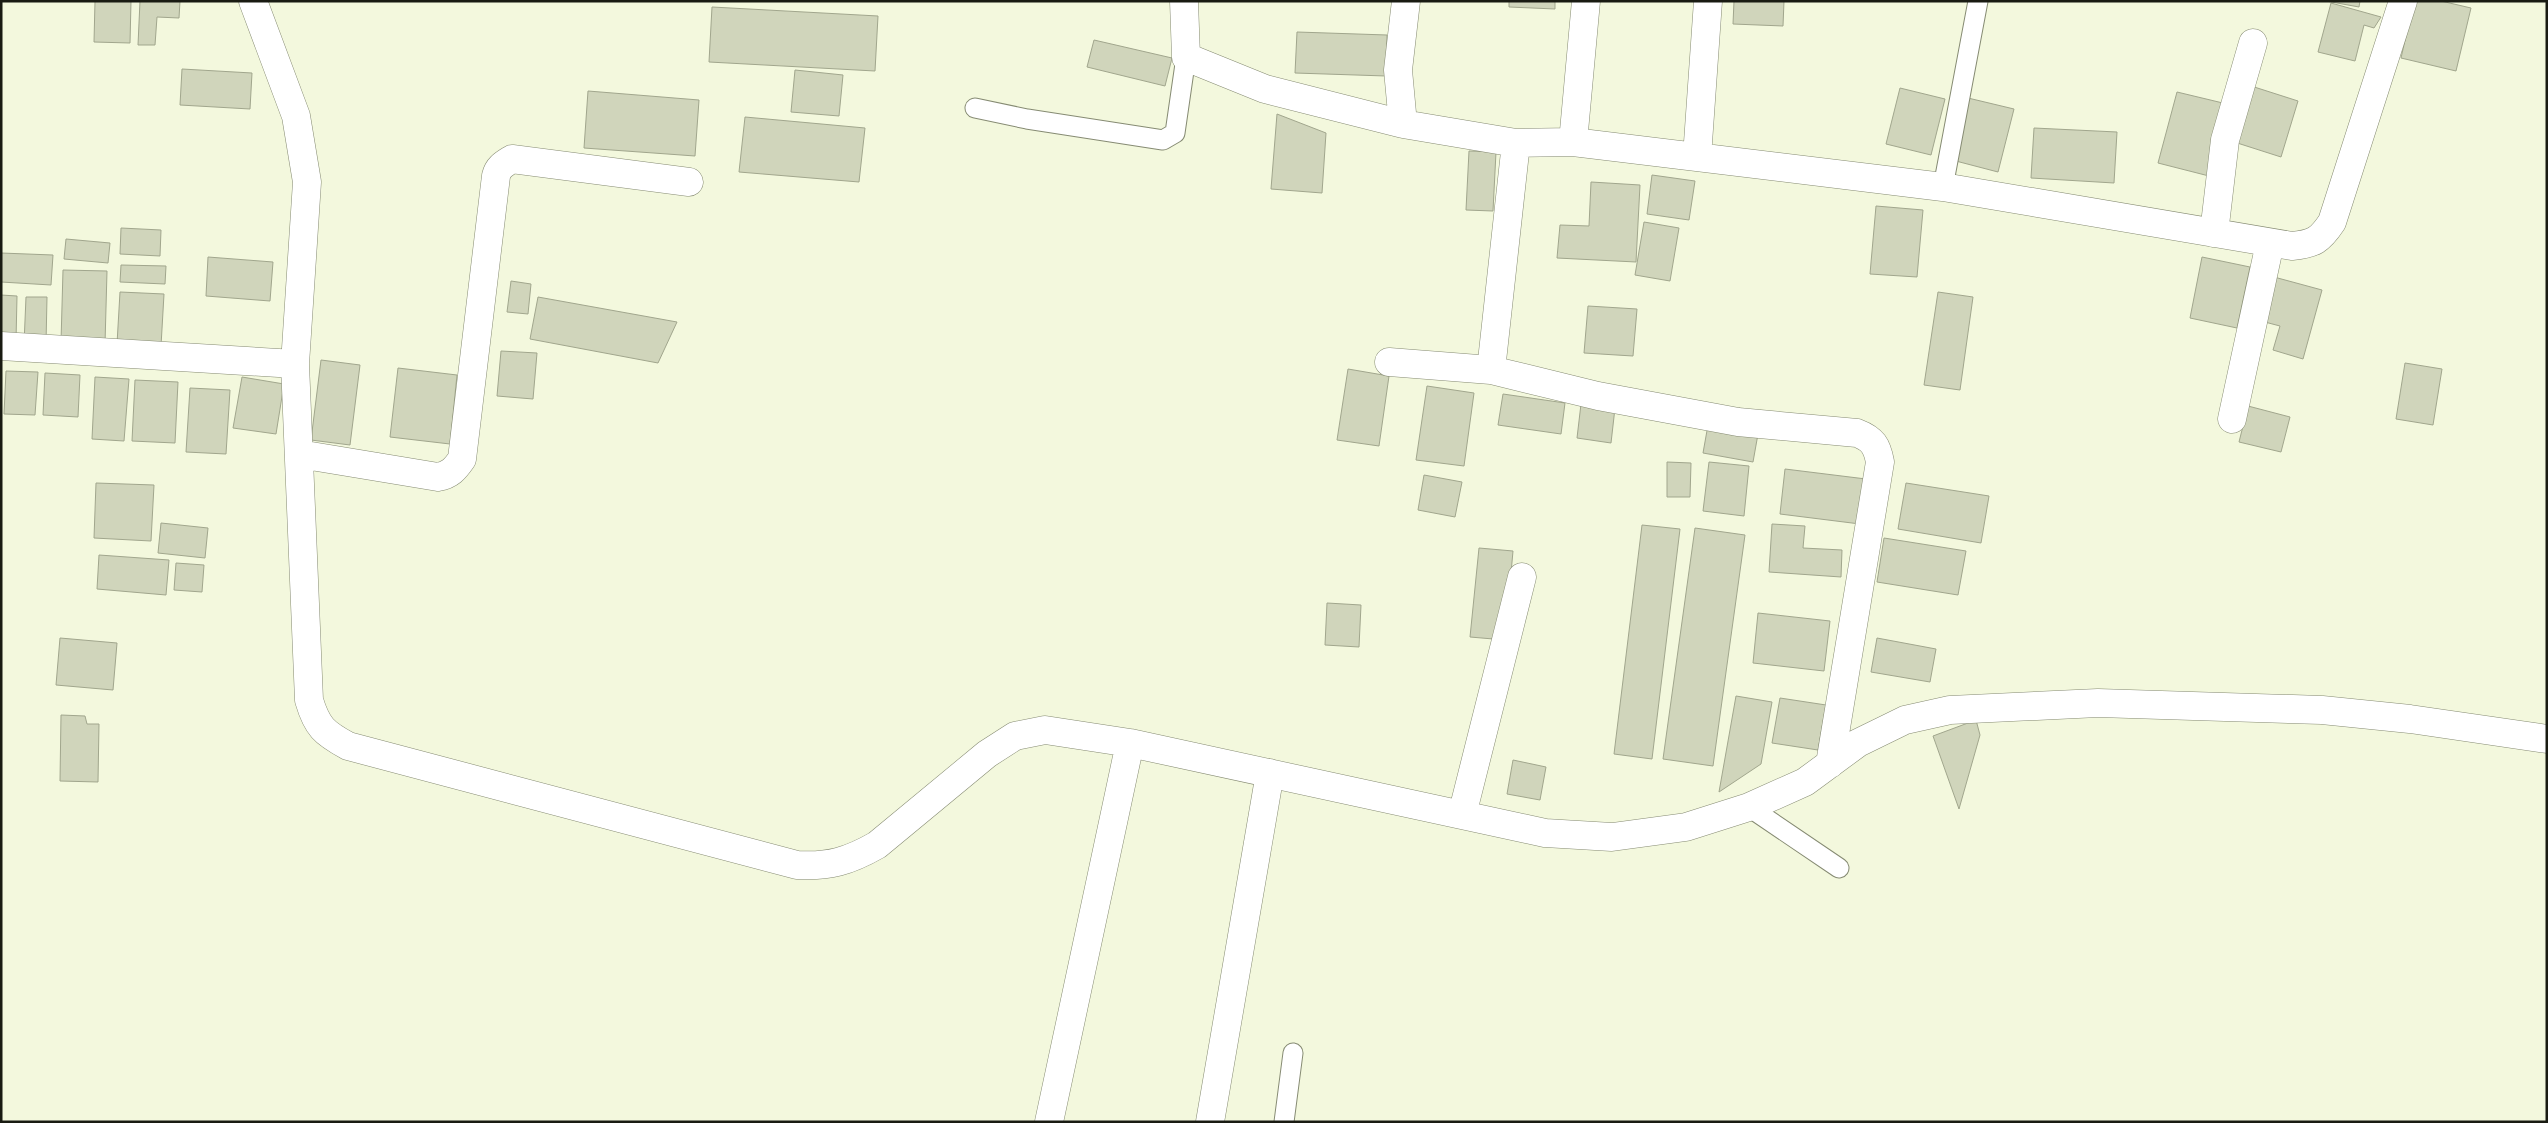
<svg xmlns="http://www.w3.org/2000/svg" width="2548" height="1123" font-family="'Varela Round',sans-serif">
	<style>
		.building { fill: #d0d5bb; stroke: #a1a68d }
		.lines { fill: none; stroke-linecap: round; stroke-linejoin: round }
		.lane-casing { stroke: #868b73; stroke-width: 21 }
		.street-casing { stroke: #868b73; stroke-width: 29 }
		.lane { stroke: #fff; stroke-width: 19 }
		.street { stroke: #fff; stroke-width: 28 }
	</style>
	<rect width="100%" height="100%" fill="#f3f8dd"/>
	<path class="building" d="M95 1H131L130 43 94 42Z
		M140 1H180L179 18 157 17 155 45H138Z
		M1509 1H1555V9L1509 7Z
		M1734 1H1784L1783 26 1733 24Z
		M2326 1H2360L2359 7Z
		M2414 1H2441L2471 8 2456 71 2401 58Z
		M2331 3 2381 17 2374 28 2364 25 2355 61 2318 52Z
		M712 7 878 16 875 71 709 62Z
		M1297 32 1387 35 1386 76 1295 73Z
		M1094 40 1172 58 1165 86 1087 67Z
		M182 69 252 73 250 109 180 105Z
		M795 70 843 75 839 116 791 112Z
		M2248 85 2298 101 2281 157 2231 141Z
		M1900 88 1945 99 1931 155 1886 144Z
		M588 91 699 100 695 156 584 148Z
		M2177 92 2227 104 2209 176 2158 163Z
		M1968 98 2014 109 1998 172 1952 160Z
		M1277 114 1326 133 1322 193 1271 189Z
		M745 117 865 128 859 182 739 172Z
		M2034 128 2117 132 2114 183 2031 178Z
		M1469 151 1496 152 1493 211 1466 210Z
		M1652 175 1695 181 1689 220 1647 214Z
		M1591 182 1640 185 1636 262 1557 258 1560 225 1589 226Z
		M1876 206 1923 210 1917 277 1870 274Z
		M1644 222 1679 228 1670 281 1635 275Z
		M121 228 161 230 160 256 120 254Z
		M66 239 110 243 108 263 64 259Z
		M1 253 53 255 51 285 1 282Z
		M208 257 273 262 270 301 206 296Z
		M2202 257 2250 267 2237 328 2190 318Z
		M121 265 166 266 165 284 120 282Z
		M63 270 107 271 105 344 61 342Z
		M2274 277 2322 290 2303 359 2273 350 2280 326 2261 321Z
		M511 281 531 284 528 314 507 312Z
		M120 292 164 294 161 346 117 344Z
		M1938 292 1973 297 1960 390 1924 385Z
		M1 295 17 296 16 341H1Z
		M26 297H47L46 344H24Z
		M538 297 677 322 658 363 530 339Z
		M1588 306 1637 309 1633 356 1584 353Z
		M501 351 537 353 533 399 497 396Z
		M321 360 360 365 350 445 311 440Z
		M2405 363 2442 369 2433 425 2396 419Z
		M398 368 457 375 450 444 390 437Z
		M1348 369 1389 376 1379 446 1337 440Z
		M6 371 38 372 35 415 4 414Z
		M45 373 80 375 78 417 43 415Z
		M95 377 129 379 124 441 92 439Z
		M242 377 284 384 276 434 233 428Z
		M135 380 178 382 175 443 132 441Z
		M1427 386 1474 393 1464 466 1416 460Z
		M190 388 230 390 226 454 186 452Z
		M1503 394 1565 403 1561 434 1498 425Z
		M1581 404 1615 408 1611 443 1577 438Z
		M2248 406 2290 417 2281 452 2239 442Z
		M1708 425 1758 434 1753 462 1703 453Z
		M1667 462 1691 463 1690 497H1667Z
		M1709 462 1749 466 1744 516 1703 511Z
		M1785 469 1866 479 1860 524 1780 514Z
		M1424 475 1462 482 1455 517 1418 510Z
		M96 483 154 485 151 541 94 538Z
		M1906 483 1989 496 1981 543 1898 529Z
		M161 523 208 528 205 558 158 553Z
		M1772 524 1805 526 1803 548 1842 550 1841 577 1769 572Z
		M1642 525 1680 529 1652 759 1614 754Z
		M1695 528 1745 535 1713 766 1663 759Z
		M1884 538 1966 551 1958 595 1877 582Z
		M1479 548 1513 551 1505 640 1470 637Z
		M99 555 169 560 166 595 97 589Z
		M176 563 204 565 202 592 174 590Z
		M1327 603 1361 605 1359 647 1325 645Z
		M1758 613 1830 621 1824 671 1753 663Z
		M60 638 117 643 113 690 56 685Z
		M1877 638 1936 649 1930 682 1871 672Z
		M1736 696 1772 702 1761 764 1719 792Z
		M1780 698 1826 705 1818 750 1772 743Z
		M61 715 85 716 87 724H99L98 782 60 781Z
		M1976 720 1980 735 1959 809 1933 736Z
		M1513 760 1546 767 1540 800 1507 794Z"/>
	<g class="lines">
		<g class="lane-casing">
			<path id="lane" d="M975 108 1027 119 1163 140 1175 133 1186 57
				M1943 187 1978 1
				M1749 807 1839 868
				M1284 1122 1293 1053"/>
		</g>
		<g class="street-casing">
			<path id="street" d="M253 1 296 116 307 182 295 364 309 700C317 727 324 733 348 746L797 865C829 867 849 861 877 845L987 754 1015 736 1045 730 1130 743 1545 833 1612 837 1686 827 1749 807 1805 782 1858 743 1905 720 1950 710 2098 703 2322 710 2410 719 2547 739
				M1184 1 1186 57 1265 89 1403 124
				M1406 1 1398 70 1403 124 1516 143 1573 142 1943 187 2292 246C2314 244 2320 240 2332 222L2403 1
				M1573 142 1586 1
				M1697 157 1708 1
				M2214 233 2225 140 2253 43
				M1 346 295 364
				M1389 362 1491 370 1598 396 1738 422 1857 433C1873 439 1877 446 1880 462L1830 764
				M1491 370 1516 143
				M2232 419 2270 243
				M299 454 438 477C450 475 455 469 462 459L496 176C498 167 504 164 512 159L689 182
				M1462 815 1522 577
				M1049 1122 1130 743
				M1210 1122 1270 773"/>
		</g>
		<use href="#lane" class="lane"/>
		<use href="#street" class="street"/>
	</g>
	<rect width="2548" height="1123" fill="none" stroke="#191b12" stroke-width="5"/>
</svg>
